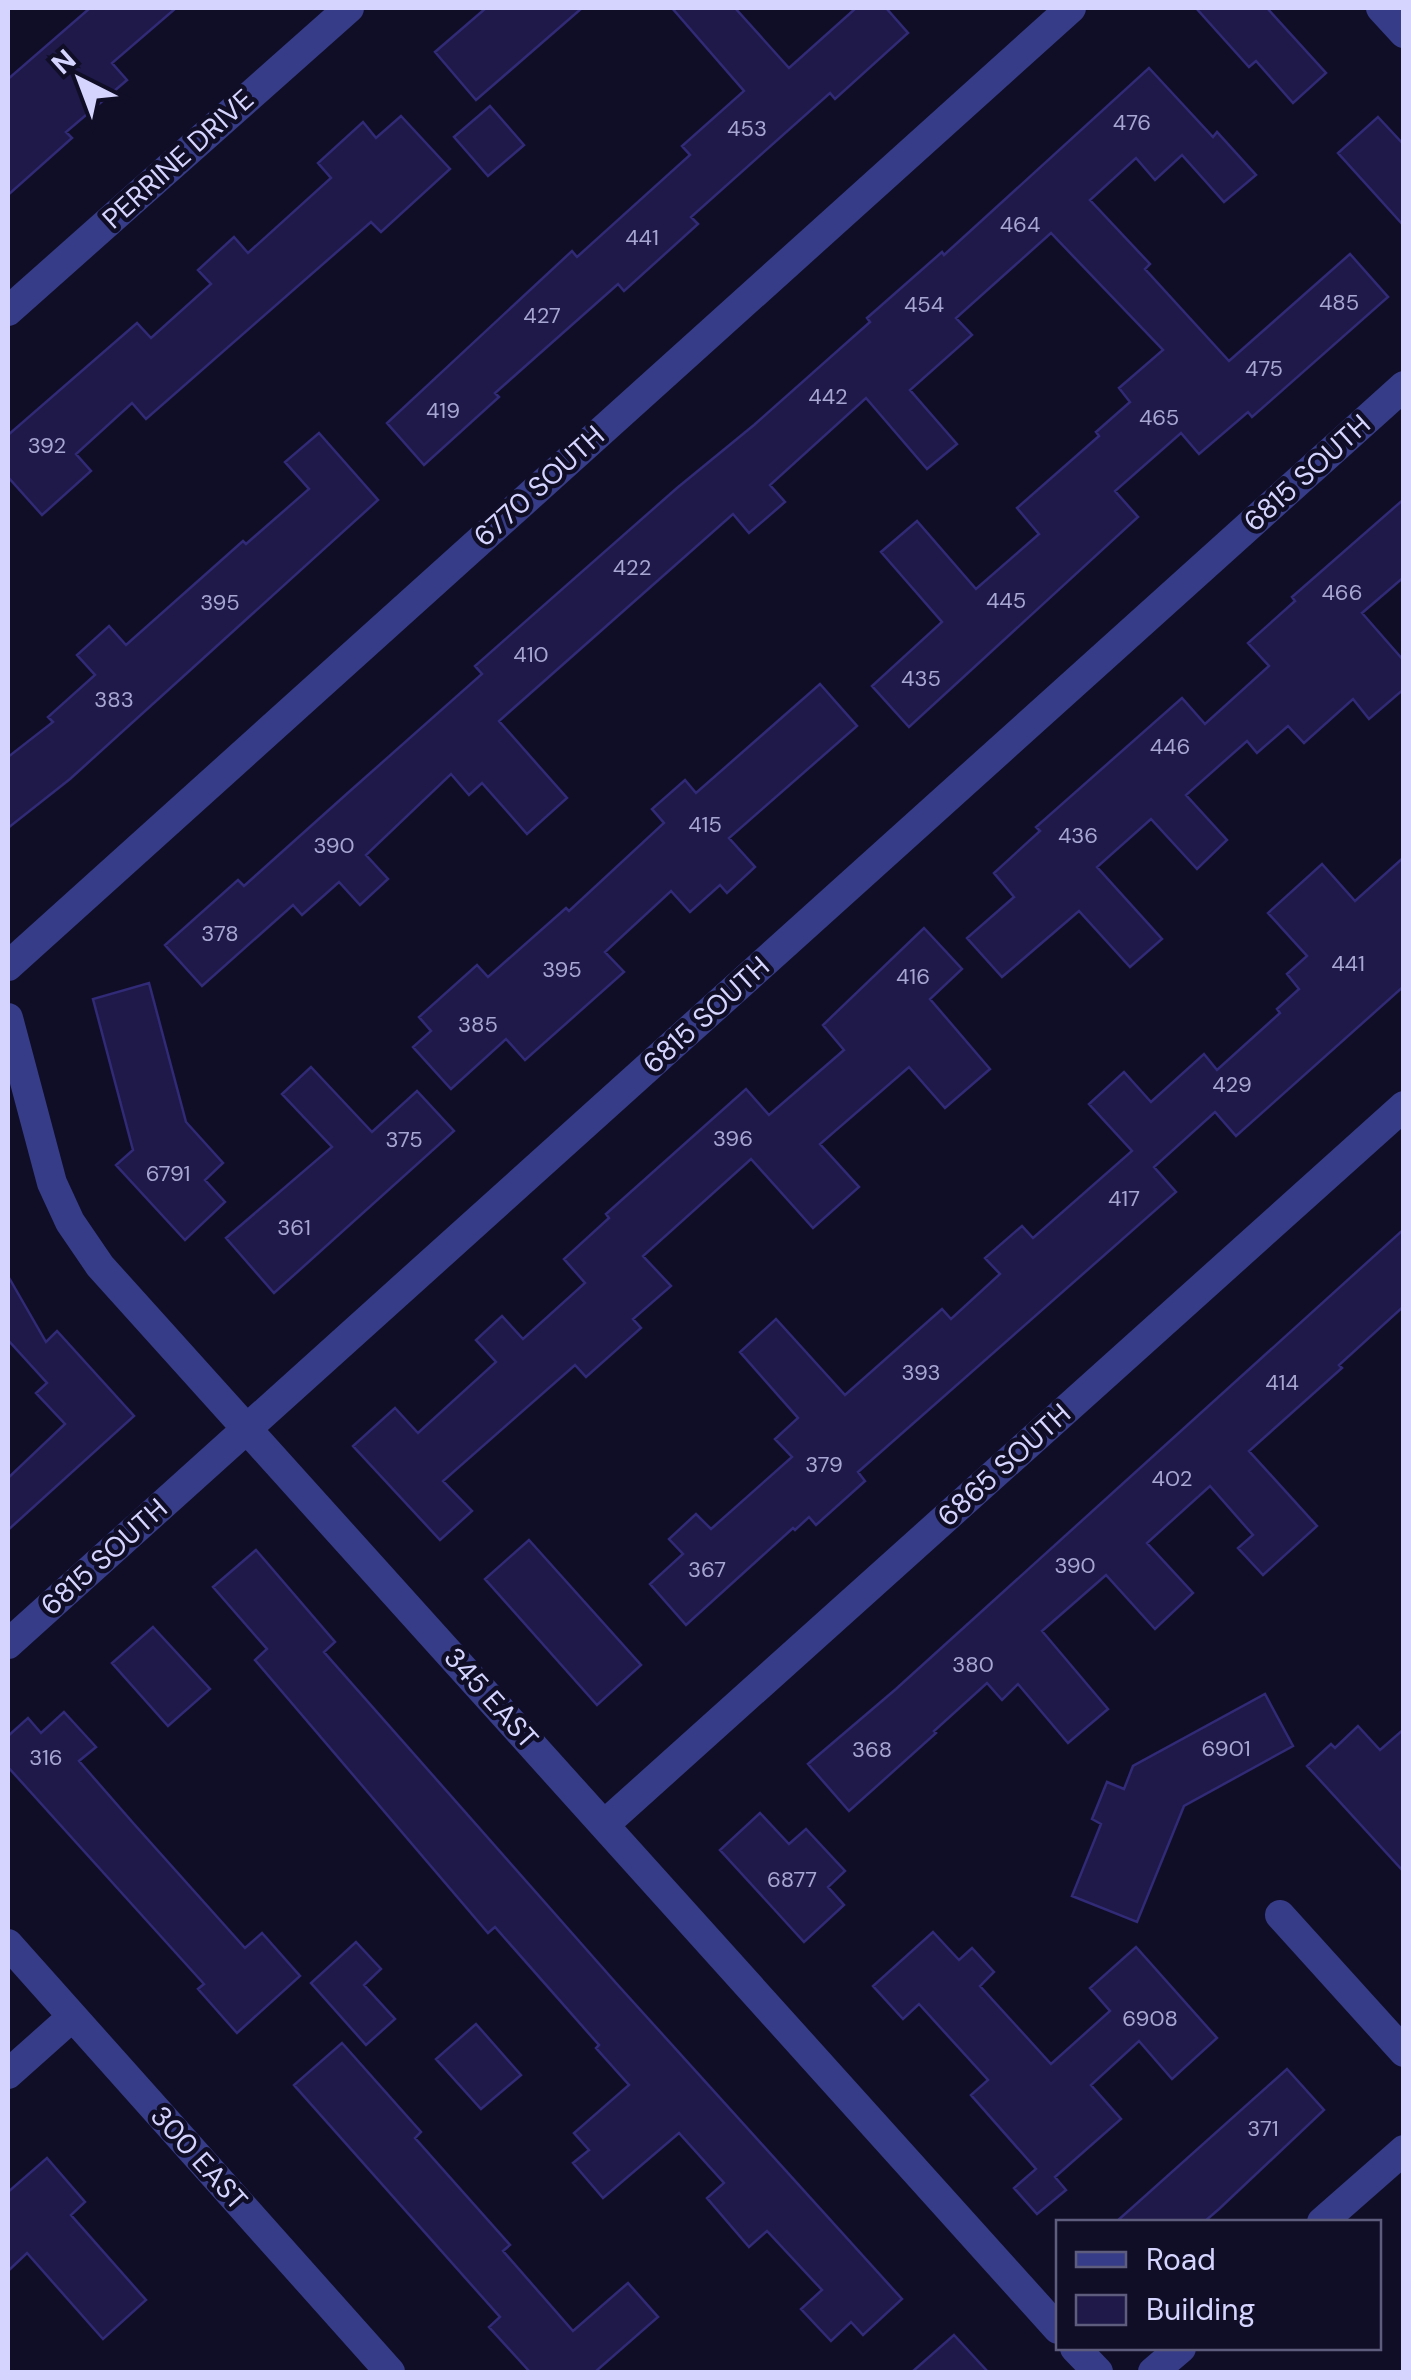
<svg xmlns="http://www.w3.org/2000/svg" width="1411" height="2380" font-family="'DM Sans',sans-serif">
	<style>
		.building { fill: #1e1949; stroke: #312a76; stroke-width: 2.5 }
		.lines { fill: none; stroke-linecap: round; stroke-linejoin: round }
		.minor { stroke: #373c88; stroke-width: 30 }
		.labels { text-anchor: middle; dominant-baseline: central; stroke-width: 9; stroke-linejoin: round; paint-order: stroke }
		.number-label { font-size: 22px; fill: #a7a5d2 }
		.street-label { font-size: 28px; fill: #d5d4ff; stroke: #100e27 }
	</style>
	<rect width="100%" height="100%" fill="#100e27"/>
	<path class="building" d="M90 8H176L112 63 127 80 66 132 72 138 8 195V79Z
		M486 8H582L476 100 435 52Z
		M672 8H735L789 68 856 8H886L908 33 835 99 830 93 691 217 698 224 624 291 618 284 495 393 499 397 424 465 387 423 572 251 577 257 690 155 682 146 744 91Z
		M1196 8H1267L1326 73 1293 103 1256 61 1249 67Z
		M1149 68 1213 137 1217 132 1256 175 1224 202 1182 155 1155 180 1136 158 1090 200 1150 264 1145 269 1229 361 1350 254 1388 297 1252 417 1248 412 1199 454 1181 433 1115 491 1138 517 909 727 872 686 942 622 881 552 917 521 976 589 1039 534 1017 508 1099 436 1096 432 1130 402 1119 388 1163 350 1051 233 956 318 972 335 910 390 957 444 927 469 866 398 770 485 785 502 749 533 733 514 499 721 567 798 527 834 482 783 469 795 451 774 366 855 388 879 360 905 339 882 302 915 293 905 202 986 165 945 238 880 244 886 350 791 482 674 475 666 677 488 754 425 870 322 867 318 942 252 944 255Z
		M490 106 524 145 488 176 454 137Z
		M401 116 450 169 381 232 371 222 146 419 132 403 76 454 91 471 42 515 8 477V435L137 323 151 338 211 284 198 270 234 237 248 253 331 178 318 163 363 122 376 138Z
		M1378 117 1404 145V226L1338 153Z
		M319 433 378 500 70 779 8 828V757L53 722 48 717 95 675 77 655 109 626 126 645 243 541 246 544 309 489 285 462Z
		M1404 499V577L1362 613 1404 661V689L1369 719 1353 699 1304 743 1288 726 1257 753 1247 741 1186 795 1227 840 1197 869 1151 819 1097 867 1162 939 1130 967 1079 911 1002 977 967 938 1014 897 994 873 1040 831 1036 827 1182 698 1205 724 1269 666 1248 643 1295 601 1292 597Z
		M820 684 857 726 729 838 755 867 727 893 720 885 690 912 671 891 605 952 624 972 525 1060 506 1039 451 1089 413 1047 431 1031 419 1017 477 965 488 977 566 908 569 911 664 823 652 809 685 780 696 793Z
		M1404 857V986L1236 1136 1215 1112 1154 1167 1176 1192 858 1472 865 1481 816 1525 809 1517 795 1530 793 1528 686 1625 650 1584 683 1554 669 1539 696 1514 711 1529 792 1457 775 1439 798 1418 740 1352 776 1319 845 1395 942 1309 951 1319 1000 1274 985 1258 1022 1226 1033 1238 1132 1151 1089 1104 1124 1072 1151 1102 1204 1054 1217 1070 1280 1013 1277 1009 1299 989 1287 974 1307 956 1268 913 1322 864 1355 901Z
		M924 928 962 969 930 999 990 1069 945 1108 909 1067 820 1144 859 1187 813 1228 751 1159 643 1256 671 1286 633 1319 641 1328 586 1377 575 1365 443 1481 472 1511 440 1540 353 1446 395 1408 418 1433 496 1362 476 1340 502 1316 523 1339 585 1283 564 1259 609 1218 606 1214 746 1089 769 1115 844 1050 823 1025Z
		M149 983 186 1122 223 1163 205 1180 225 1202 185 1240 116 1165 133 1150 93 999Z
		M311 1067 372 1132 417 1091 454 1131 274 1293 226 1238 332 1147 282 1094Z
		M1404 1229V1306L1339 1365 1342 1368 1249 1451 1317 1526 1263 1575 1238 1548 1253 1535 1210 1486 1147 1543 1193 1593 1155 1629 1106 1575 1042 1631 1108 1709 1068 1743 1018 1684 1002 1700 987 1683 934 1731 936 1733 849 1811 808 1764 896 1689Z
		M8 1276 46 1342 57 1331 134 1416 8 1530V1478L65 1424 36 1393 47 1383 8 1340Z
		M529 1540 641 1665 597 1705 485 1579Z
		M256 1550 335 1642 324 1652 616 1983 902 2299 863 2335 851 2322 831 2341 801 2309 822 2290 767 2231 749 2247 707 2198 724 2183 679 2133 603 2198 573 2163 589 2150 574 2133 629 2085 596 2048 599 2045 495 1927 488 1933 255 1660 267 1649 213 1587Z
		M153 1627 210 1689 168 1726 112 1663Z
		M1265 1694 1293 1746 1184 1806 1137 1922 1072 1896 1101 1824 1092 1819 1107 1782 1124 1789 1133 1766Z
		M64 1712 96 1747 79 1761 134 1824 245 1948 262 1933 300 1976 237 2033 198 1989 204 1984 8 1767V1736L28 1718 41 1733Z
		M1358 1726 1380 1750 1404 1729V1872L1307 1766 1331 1744 1335 1748Z
		M760 1813 789 1844 806 1829 845 1871 828 1887 844 1905 804 1942 720 1850Z
		M933 1932 959 1960 972 1948 994 1972 980 1986 1051 2064 1110 2011 1090 1988 1136 1947 1217 2038 1172 2079 1139 2041 1091 2085 1121 2119 1055 2177 1066 2190 1037 2214 1014 2188 1036 2169 971 2095 988 2080 919 2004 903 2019 873 1986Z
		M356 1942 381 1969 364 1985 395 2019 366 2045 311 1983Z
		M476 2024 521 2075 481 2109 436 2059Z
		M342 2043 421 2132 415 2138 510 2245 503 2251 573 2331 628 2283 658 2317 595 2372H530L489 2327 500 2317 294 2085Z
		M1287 2069 1324 2110 1219 2209 1204 2222H1116Z
		M47 2158 85 2202 71 2215 146 2300 103 2339 27 2253 8 2271V2192Z
		M954 2335 988 2372H912Z"/>
	<g class="lines">
		<path class="minor" d="M1381 8 1404 33
			M8 311 349 8
			M8 966 1071 8
			M8 1018 52 1183 70 1222 100 1266 1058 2329
			M8 1644 1404 386
			M604 1825 1404 1106
			M1280 1915 1404 2052
			M8 1944 390 2372
			M8 2074 72 2017
			M1322 2222 1404 2150
			M1075 2348 1098 2372
			M1153 2372 1181 2348"/>
	</g>
	<g class="labels">
		<g class="number-label">
			<text x="1132" y="122">476</text>
			<text x="747" y="128">453</text>
			<text x="1020" y="224">464</text>
			<text x="642" y="237">441</text>
			<text x="1339" y="302">485</text>
			<text x="924" y="304">454</text>
			<text x="542" y="315">427</text>
			<text x="1264" y="368">475</text>
			<text x="828" y="396">442</text>
			<text x="443" y="410">419</text>
			<text x="1159" y="417">465</text>
			<text x="47" y="445">392</text>
			<text x="632" y="567">422</text>
			<text x="1342" y="592">466</text>
			<text x="1006" y="600">445</text>
			<text x="220" y="602">395</text>
			<text x="531" y="654">410</text>
			<text x="921" y="678">435</text>
			<text x="114" y="699">383</text>
			<text x="1170" y="746">446</text>
			<text x="705" y="824">415</text>
			<text x="1078" y="835">436</text>
			<text x="334" y="845">390</text>
			<text x="220" y="933">378</text>
			<text x="1348" y="963">441</text>
			<text x="562" y="969">395</text>
			<text x="913" y="976">416</text>
			<text x="478" y="1024">385</text>
			<text x="1232" y="1084">429</text>
			<text x="733" y="1138">396</text>
			<text x="404" y="1139">375</text>
			<text x="168" y="1173">6791</text>
			<text x="1124" y="1198">417</text>
			<text x="294" y="1227">361</text>
			<text x="921" y="1372">393</text>
			<text x="1282" y="1382">414</text>
			<text x="824" y="1464">379</text>
			<text x="1172" y="1478">402</text>
			<text x="1075" y="1565">390</text>
			<text x="707" y="1569">367</text>
			<text x="973" y="1664">380</text>
			<text x="1226" y="1748">6901</text>
			<text x="872" y="1749">368</text>
			<text x="46" y="1757">316</text>
			<text x="792" y="1879">6877</text>
			<text x="1150" y="2018">6908</text>
			<text x="1263" y="2128">371</text>
		</g>
		<g class="street-label">
			<text transform="translate(178 159) rotate(-42)">PERRINE DRIVE</text>
			<text transform="translate(1307 473) rotate(-42)">6815 SOUTH</text>
			<text transform="translate(539 486) rotate(-42)">6770 SOUTH</text>
			<text transform="translate(706 1015) rotate(-42)">6815 SOUTH</text>
			<text transform="translate(1004 1465) rotate(-42)">6865 SOUTH</text>
			<text transform="translate(104 1557) rotate(-42)">6815 SOUTH</text>
			<text transform="translate(491 1698) rotate(48)">345 EAST</text>
			<text transform="translate(199 2158) rotate(48)">300 EAST</text>
		</g>
	</g>
	<rect width="1411" height="2380" fill="none" stroke="#d5d4ff" stroke-width="20"/>
	<rect x="1056" y="2220" width="325" height="130" fill="#100e27" stroke="#5f5d7d" stroke-width="2.5"/>
	<rect x="1076" y="2252" width="50" height="15" fill="#373c88" stroke="#5f5d7d" stroke-width="2.5"/>
	<text x="1146" y="2270" font-size="30" fill="#d5d4ff">Road</text>
	<rect x="1076" y="2295" width="50" height="30" fill="#1e1949" stroke="#5f5d7d" stroke-width="2.5"/>
	<text x="1146" y="2320" font-size="30" fill="#d5d4ff">Building</text>
	<g transform="translate(80 80) rotate(318)" stroke="#100e27" stroke-width="8" paint-order="stroke">
	<path d="M0-8L18 38L0 25L-18 38Z" fill="#d5d4ff"/>
	<text y="-15" font-size="28" font-weight="bold" text-anchor="middle" fill="#d5d4ff">N</text>
	</g>
</svg>
